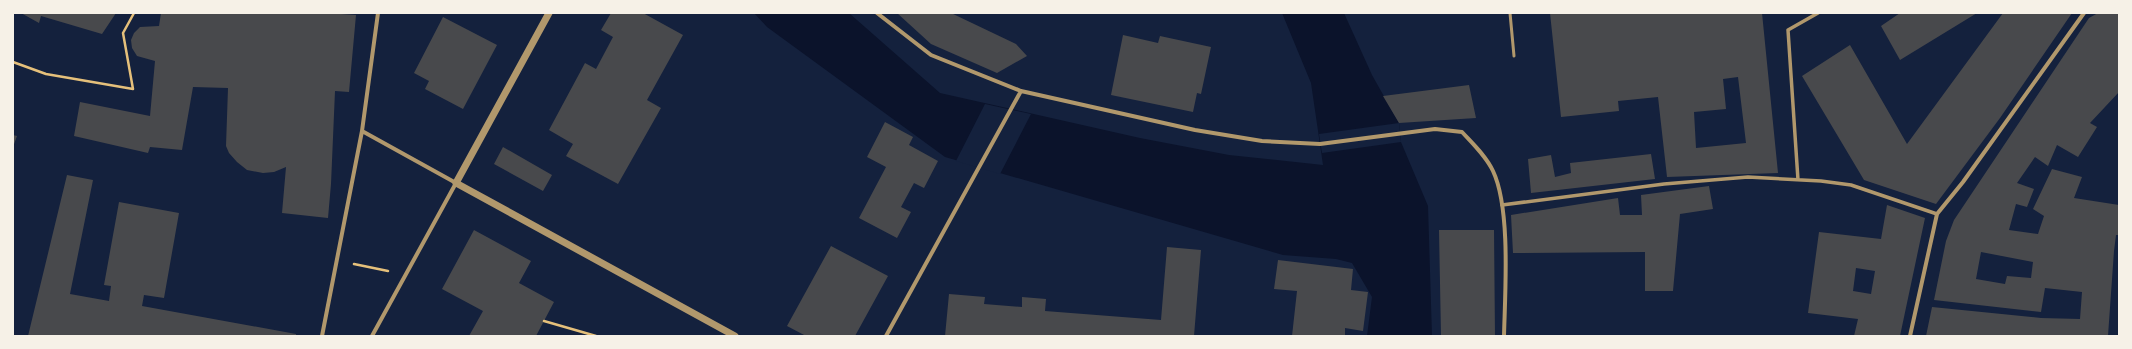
<svg xmlns="http://www.w3.org/2000/svg" width="2132" height="349" font-family="'Roboto Serif',serif">
	<style>
		.water { fill: #0b132b }
		.pier { fill: #14213d }
		.building { fill: #48494c; fill-rule: evenodd }
		.lines { fill: none; stroke-linecap: round; stroke-linejoin: round }
		.path { stroke: #e5c07b; stroke-width: 2.5 }
		.service { stroke: #b1986c; stroke-width: 3 }
		.pedestrian { stroke: #b1986c; stroke-width: 3.5 }
		.minor { stroke: #b1986c; stroke-width: 4 }
		.tertiary { stroke: #b1986c; stroke-width: 7 }
	</style>
	<rect width="100%" height="100%" fill="#14213d"/>
	<path class="water" d="M754 13H849L940 93 1140 138 1229 155 1323 165 1311 83 1282 13H1344L1372 75 1399 123 1401 142 1428 206 1432 336H1367L1372 297 1352 263 1336 259 1283 255 945 157 767 27Z"/>
	<path class="pier" d="M985 104 1031 114 1000 174 956 161Z
		M1399 123 1401 142 1322 153 1319 134Z"/>
	<path class="building" d="M21 13H116L102 34 41 16 39 23Z
		M161 13H327L356 15 349 92 335 91 331 184 328 218 282 213 286 167 274 172 263 173 247 170 237 162 229 153 226 146 228 88 193 87 182 150 150 147 148 153 74 136 80 102 150 116 155 61 137 56 132 48 131 40 134 33 140 27 159 26Z
		M611 13H643L683 35 647 100 661 108 618 184 566 156 573 144 549 130 585 63 596 69 613 37 601 30Z
		M897 13H951L1016 44 1027 56 997 73 931 44Z
		M1550 13H1762L1778 173 1667 177 1658 97 1618 101 1619 111 1561 117ZM1738 77 1746 143 1696 148 1694 112 1726 109 1723 79Z
		M1900 13H1977L1900 60 1881 26Z
		M2003 13H2072L2000 118 1936 204 1864 180 1802 76 1850 45 1907 144Z
		M2098 13H2119V92L2090 123 2097 127 2078 157 2057 145 2048 166 2035 157 2017 183 2034 189 2027 207 2016 204 2009 230 2038 234 2044 216 2033 209 2052 169 2082 177 2074 198 2119 205V235H2116L2114 251 2108 336H1926L1932 307 2041 318 2080 319 2082 292 2045 288 2041 312 1934 300 1946 241 1954 220 2089 18ZM1981 252 2033 262 2031 278 2007 276 2005 284 1976 279Z
		M443 17 497 45 463 109 425 89 429 81 414 73Z
		M1123 35 1158 43 1160 36 1211 47 1201 94 1197 93 1193 112 1111 95Z
		M1469 85 1476 118 1399 123 1383 96Z
		M885 122 913 137 909 145 938 161 924 188 914 183 901 207 911 212 897 238 859 218 886 167 867 157Z
		M13 135 17 136 13 147Z
		M503 147 552 175 543 191 494 164Z
		M1651 154 1655 179 1531 193 1528 159 1551 155 1555 177 1571 173 1570 163Z
		M67 175 93 180 70 294 109 301 111 286 104 285 119 202 179 213 164 298 144 295 142 306 296 334V336H28Z
		M1709 186 1713 209 1680 214 1673 291H1645V252L1513 253 1511 215 1618 198 1620 215H1642L1641 195Z
		M1887 205 1925 218 1900 336H1854L1858 319 1808 313 1819 232 1881 239ZM1856 268 1875 271 1871 294 1853 291Z
		M474 230 531 261 519 283 554 302 536 336H469L483 311 442 289Z
		M1439 230H1494L1495 336H1441Z
		M831 246 888 276 855 336H806L787 326Z
		M1167 247 1201 250 1194 336H945L949 294 985 297 984 304 1022 307V297L1046 299 1045 311 1161 320Z
		M1278 260 1353 269 1351 290 1368 292 1363 331 1345 328V336H1292L1297 291 1274 289Z"/>
	<g class="lines">
		<path class="path" d="M13 62 46 74 133 89 123 33 134 13
			M354 264 388 271
			M544 321 596 336"/>
		<path class="service" d="M1510 13 1514 56"/>
		<path class="pedestrian" d="M1798 180 1788 30 1818 13
			M1502 205 1664 184 1748 177 1821 181 1851 185 1937 214"/>
		<path class="minor" d="M877 13 931 55 1021 91 1195 130 1262 141 1320 144 1435 129 1462 132C1473 144 1486 156 1493 171 1511 209 1505 293 1504 336
			M362 131 456 183 372 336
			M322 336 362 131 378 13
			M886 336 1021 91
			M1910 336 1937 214 1963 182 2084 13"/>
		<path class="tertiary" d="M549 13 456 183 735 336"/>
	</g>
	<rect width="2132" height="349" fill="none" stroke="#f6f1e7" stroke-width="28"/>
</svg>
